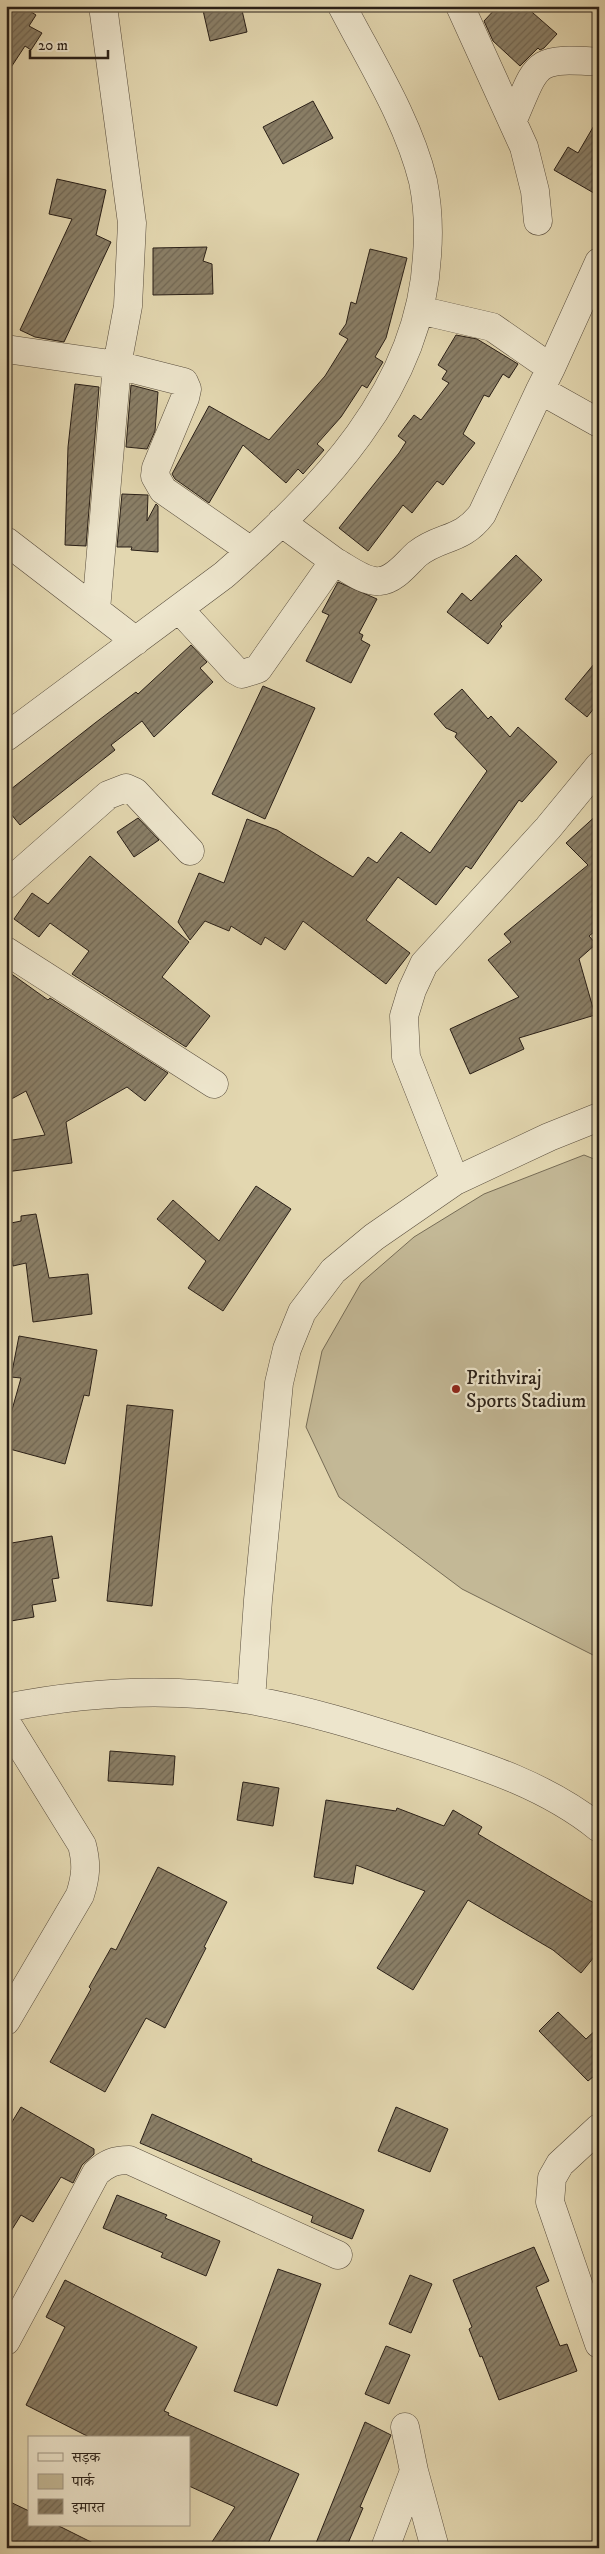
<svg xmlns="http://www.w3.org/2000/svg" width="605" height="2554" font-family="'IM FELL DW Pica','Noto Serif Devanagari',serif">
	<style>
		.park { fill: #c3b896; stroke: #766c56 }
		.building { fill: url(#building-hatch); stroke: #291f17 }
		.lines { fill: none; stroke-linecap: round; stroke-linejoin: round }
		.minor-casing { stroke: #584d3d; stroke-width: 29 }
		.minor { stroke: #ede5cc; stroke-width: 28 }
		.poi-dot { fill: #8f2418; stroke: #ede5cc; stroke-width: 2 }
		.labels { text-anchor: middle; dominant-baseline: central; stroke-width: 4.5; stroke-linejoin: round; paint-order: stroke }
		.poi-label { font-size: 20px; fill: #291f17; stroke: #ede5cc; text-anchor: start }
	</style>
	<defs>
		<pattern id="building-hatch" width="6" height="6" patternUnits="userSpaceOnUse" patternTransform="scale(1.25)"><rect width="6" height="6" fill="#8a7f67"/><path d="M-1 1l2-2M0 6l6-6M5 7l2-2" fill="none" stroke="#716754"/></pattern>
	</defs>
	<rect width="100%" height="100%" fill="#e3d7b0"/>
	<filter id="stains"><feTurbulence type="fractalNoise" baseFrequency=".004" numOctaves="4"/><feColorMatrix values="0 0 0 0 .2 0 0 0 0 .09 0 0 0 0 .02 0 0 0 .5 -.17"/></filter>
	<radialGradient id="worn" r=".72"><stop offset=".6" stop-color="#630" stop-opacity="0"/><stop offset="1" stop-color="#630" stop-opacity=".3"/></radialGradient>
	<path class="park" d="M584 1155 599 1161V1658L462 1589 339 1497 306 1427 322 1351 361 1283 414 1237 484 1194Z"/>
	<path class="building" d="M6 6H22L36 15 29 26 42 33 31 50 25 46 6 75Z
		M202 6H241L247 32 210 41Z
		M498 6H525L557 34 544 48 540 50 538 48 520 66 493 41 484 21Z
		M313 101 333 138 283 164 263 127Z
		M599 117V196L554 170 568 147 578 153Z
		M57 179 106 190 96 235 111 242 64 342 35 337 20 330 72 219 49 214Z
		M207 247 203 261 212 264 213 294 153 295V248Z
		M370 249 407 258 386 338 375 357 383 362 367 388 362 385 341 417 317 444 324 450 303 474 298 469 286 483 243 445 209 503 175 479 172 474 209 406 269 440 325 376 348 339 339 334 346 324 351 302 356 304Z
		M456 335 477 339 518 364 509 378 503 374 489 397 484 395 463 434 475 443 443 485 437 481 412 513 403 505 368 551 339 528 399 453 406 442 398 436 414 415 421 420 449 383 442 379 447 371 438 365Z
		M75 384 99 387 86 546 65 545 68 447Z
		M131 385 158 392 155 431 147 449 126 447Z
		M122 494 148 495 147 521 156 504 158 506V552L131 550 132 547H117Z
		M516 555 542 580 500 624 502 626 488 644 447 612 462 593 471 601Z
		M338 582 377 599 359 633 363 635 361 640 370 645 351 683 306 661 329 615 322 612Z
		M191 645 207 662 200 668 213 682 154 737 142 721 111 745 115 750 20 825 6 808V793L95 723 136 692 138 694Z
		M599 658V702L587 717 565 699Z
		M263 686 315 708 265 819 212 794Z
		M462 689 488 719 491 716 510 737 518 727 557 762 522 802 519 800 471 869 466 866 436 905 398 877 366 920 410 953 386 984 303 921 285 950 265 937 261 945 231 926 229 931 205 921 190 940 178 922 199 873 224 883 247 819 277 830 353 877 368 857 377 863 401 832 430 853 487 771 455 737 457 733 446 728 434 714Z
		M599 813V928L589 936 596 944 579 959 595 1015 519 1038 524 1049 470 1074 450 1029 519 997 488 960 511 942 504 934 588 865 566 843Z
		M138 818 159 840 134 857 117 832Z
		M90 856 189 942 162 977 210 1016 186 1047 72 974 89 951 50 923 39 937 14 919 32 893 48 904Z
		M6 970 48 1000 50 998 168 1073 145 1101 127 1087 66 1122 72 1163 6 1172V1141L45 1135 26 1091 6 1102Z
		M256 1186 291 1209 223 1311 188 1288 206 1261 157 1219 173 1200 219 1241Z
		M36 1214 49 1278 88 1274 92 1314 33 1322 26 1263 13 1266 12 1258 6 1259V1224L21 1221V1216Z
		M19 1336 97 1350 89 1396 84 1395 65 1464 6 1448V1431L21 1378 11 1377Z
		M127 1405 173 1410 152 1606 107 1601Z
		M52 1536 59 1578 52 1579 56 1601 32 1605 34 1617 11 1621 6 1593V1544Z
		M110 1751 175 1756 173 1785 108 1781Z
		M243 1782 279 1788 273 1826 237 1820Z
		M326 1800 396 1811 397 1808 444 1826 453 1810 482 1827 478 1834 599 1906V1951L581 1973 553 1950 468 1900 413 1990 377 1968 425 1891 356 1865 353 1884 314 1877Z
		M158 1867 227 1902 204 1947 206 1948 165 2028 146 2018 105 2092 50 2062 91 1989 89 1987 111 1948 116 1950Z
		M558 2012 586 2039 599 2027V2072L588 2081 539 2031Z
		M21 2107 94 2149V2154L82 2165 73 2183 61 2177 33 2222 21 2215 6 2239V2132Z
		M396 2107 448 2129 430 2172 378 2151Z
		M152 2114 252 2159 251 2161 364 2210 352 2239 311 2222 313 2216 140 2143Z
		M117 2195 167 2215 165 2218 220 2241 206 2276 161 2257 163 2253 103 2228Z
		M534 2247 549 2281 536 2287 560 2346 567 2344 577 2371 499 2400 482 2356 480 2357 469 2329 472 2327 453 2280Z
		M278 2269 321 2284 277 2406 234 2391Z
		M410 2275 432 2284 411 2333 389 2324Z
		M65 2280 197 2347 164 2411 169 2413 168 2415 299 2474 266 2548H208L235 2507 189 2486V2438H91L26 2405 65 2327 46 2317Z
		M386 2346 410 2355 389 2404 365 2394Z
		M365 2422 391 2435 360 2507 363 2508 346 2548H314Z
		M6 2500 29 2511V2525H57L103 2548H6Z"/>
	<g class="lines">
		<g class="minor-casing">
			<path id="minor" d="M460 6 524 147 535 191 538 221
				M513 120C538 62 533 57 599 62
				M419 310 492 327 551 368 540 390 599 423
				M6 349 117 365 184 382 187 389 185 398 156 468 155 476 163 490 251 551
				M551 368 599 262
				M6 541 136 641
				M334 561C347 568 365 583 380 581 395 580 407 563 417 554 441 535 461 542 482 514L540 390
				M179 609 235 670 242 674 258 669 334 561 281 522
				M96 610 117 365 128 306 132 223 103 6
				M6 737 224 575C320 491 420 391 427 256 429 231 428 206 423 181 408 120 371 62 342 6
				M6 885 108 795 126 788 135 792 190 851
				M6 951 214 1084
				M455 1181 406 1057 404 1016 412 990 424 964 548 828 599 766
				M251 1700 258 1600 279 1383 287 1349 302 1312 333 1271 374 1237 455 1181 549 1137 599 1117
				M6 1708C86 1692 169 1687 250 1700 309 1710 365 1728 422 1746 484 1766 547 1786 599 1828
				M6 1722 82 1845C87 1864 86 1876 80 1895L6 2021
				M599 2128 560 2164 552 2178 550 2202 599 2344
				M6 2341 96 2173C107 2163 115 2160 129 2160L338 2255
				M414 2471 435 2548
				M385 2548 414 2471 405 2427"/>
		</g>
		<use href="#minor" class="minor"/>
	</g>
	<circle class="poi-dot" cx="456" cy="1389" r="5"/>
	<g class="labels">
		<g class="poi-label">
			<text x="466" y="1378">Prithviraj<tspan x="466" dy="23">Sports Stadium</tspan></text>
		</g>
	</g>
	<rect width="605" height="2554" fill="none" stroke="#e3d7b0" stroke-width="25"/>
	<rect x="8" y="8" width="590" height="2539" fill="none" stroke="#291f17" stroke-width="2.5"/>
	<rect x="12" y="12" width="580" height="2529" fill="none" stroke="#291f17"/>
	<rect x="28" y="2436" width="162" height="90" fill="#ede5cc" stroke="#9f9684"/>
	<rect x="38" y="2453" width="25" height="8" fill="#ede5cc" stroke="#9f9684"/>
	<text x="72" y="2462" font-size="15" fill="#291f17">सड़क</text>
	<rect x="38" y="2474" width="25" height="15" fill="#c3b896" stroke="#9f9684"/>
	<text x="72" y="2486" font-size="15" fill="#291f17">पार्क</text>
	<rect x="38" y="2499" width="25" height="15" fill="url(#building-hatch)" stroke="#9f9684"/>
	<text x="72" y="2512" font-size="15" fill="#291f17">इमारत</text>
	<path d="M30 50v8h78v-8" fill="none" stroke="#291f17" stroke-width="2.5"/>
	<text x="38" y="50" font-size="15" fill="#291f17" stroke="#ede5cc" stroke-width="4" paint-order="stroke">20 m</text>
	<rect width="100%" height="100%" filter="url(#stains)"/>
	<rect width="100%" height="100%" fill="url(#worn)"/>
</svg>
